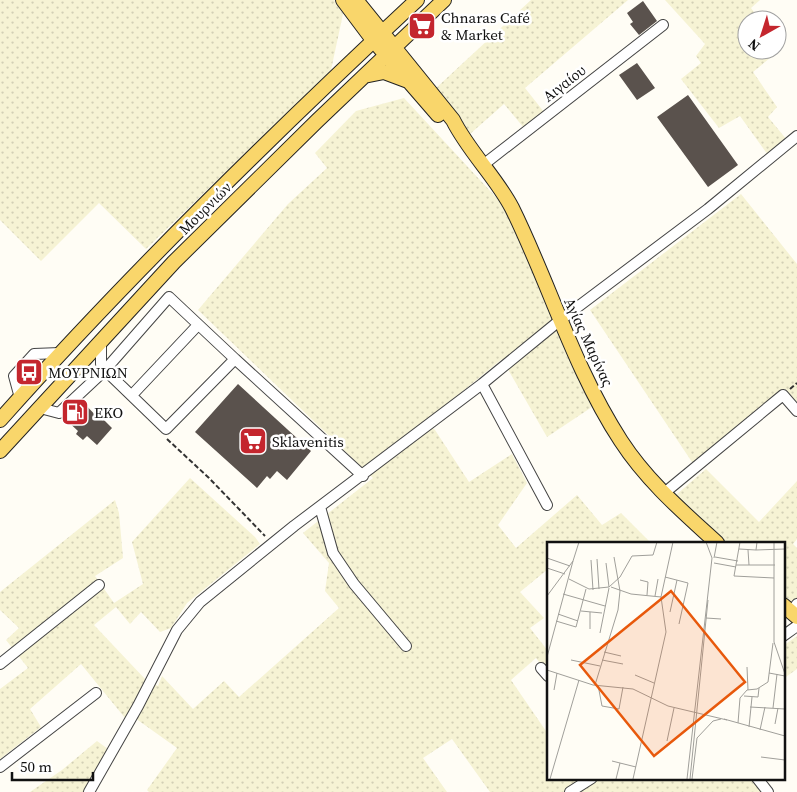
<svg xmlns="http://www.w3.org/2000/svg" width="797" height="792" font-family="'Source Serif 4',serif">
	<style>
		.farmland { fill: url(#farmland-dots) }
		.building { fill: #5a524d }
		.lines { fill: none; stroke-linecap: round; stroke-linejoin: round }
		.minor-casing { stroke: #444; stroke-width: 12 }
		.major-casing { stroke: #222; stroke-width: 16 }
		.path { stroke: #333; stroke-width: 2; stroke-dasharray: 5 2.5; stroke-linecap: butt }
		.minor { stroke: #fff; stroke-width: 10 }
		.major { stroke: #f9d66b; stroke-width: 14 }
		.labels { text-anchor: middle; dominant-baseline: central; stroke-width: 5; stroke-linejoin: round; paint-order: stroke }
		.poi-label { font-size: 15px; fill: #111; stroke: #fff; text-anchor: start }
		.street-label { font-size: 15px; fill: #111; stroke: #fff }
		.inset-road { fill: none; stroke: #a09f9a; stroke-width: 1 }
		.view { fill: #e8590c; fill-opacity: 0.15; stroke: #e8590c; stroke-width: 2.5 }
		.inset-edge { fill: none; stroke: #111; stroke-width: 2.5 }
	</style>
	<defs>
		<pattern id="farmland-dots" width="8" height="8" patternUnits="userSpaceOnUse" patternTransform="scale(1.25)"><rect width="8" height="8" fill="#f6f3d4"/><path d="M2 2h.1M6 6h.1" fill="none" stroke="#d2cfb5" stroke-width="1.8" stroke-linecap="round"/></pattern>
	</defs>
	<rect width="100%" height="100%" fill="#fffdf5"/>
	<path class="farmland" d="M0 0H334L343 14 331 70 146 249 99 203 41 261 0 220Z
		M531 0H628L525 88 544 112 524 128 504 104 470 134 435 89Z
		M665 0H760L751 8 760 20H747V50H777V43L781 49 753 72 777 107 768 117 787 140 768 155 740 116 719 128 681 79 701 63 696 56 705 44Z
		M404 98 505 207 595 405 547 437 502 359 425 422 435 430 469 482 512 454 527 483 498 525 516 548 577 495 602 525 621 513 651 543H548V569L520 592 544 618 530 628 548 651V673L536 658 511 680 548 734V778H751L762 792H490L452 739 423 758 447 792H149L147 790 177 748 128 713 125 718 81 664 30 709 41 727 0 759V689L28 668 6 640 19 628 0 610V592L115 500 119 513 123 558 95 576 114 603 143 584 132 542 190 478 255 537 260 544 187 603 171 628 160 632 141 612 130 624 116 607 94 625 146 680 158 686 162 676 193 709 224 681 239 697 339 608 325 591 329 563 303 533 373 478 198 310 288 204 327 168 315 153 356 111Z
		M741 194 797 264V402L785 389 694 465 590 310Z
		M706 469 759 522 797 481V539L793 544 797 548V598L793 604 783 595V543H727L676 495Z
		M797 636V669L783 679V646Z
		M97 741 108 749 88 792H30L62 770Z"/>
	<path class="building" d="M643 1 657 21 639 35 630 24 633 22 627 13Z
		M637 63 655 88 637 100 619 75Z
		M688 95 738 165 708 187 657 117Z
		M238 384 311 451 287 480 277 471 270 479 267 476 257 488 195 432Z
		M82 401 100 420 102 418 112 428 97 445 87 436 83 440 76 434 78 431 64 418Z"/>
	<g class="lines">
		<g class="minor-casing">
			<path id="minor" d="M483 165 663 25
				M101 340V364L105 370 166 429 235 359 363 476
				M482 384 547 505
				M132 395 198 325
				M20 398 14 376 34 354 60 353
				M40 408 59 413 105 370 169 297 235 359
				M663 494 783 395 797 411
				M320 507 333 553 354 584 406 646
				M791 612 797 604
				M783 636 797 626
				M0 664 99 585
				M541 668 548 676
				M0 767 96 693
				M757 778 768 792
				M89 792 138 706 177 630 200 602 294 526 482 384 559 321 708 209 797 136
				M570 792 592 778"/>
		</g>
		<g class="major-casing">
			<path id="major" d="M343 0 373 40 438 115
				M356 0 453 120C469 152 496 177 512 208 550 285 574 369 621 441 647 481 682 511 717 543
				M364 76 384 72 408 81
				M0 420C131 273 273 134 417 0
				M0 451 174 262 317 121 444 0
				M783 605 797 617"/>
		</g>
		<path class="path" d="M790 389 797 383
			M167 439 209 478 265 536"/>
		<use href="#minor" class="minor"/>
		<use href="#major" class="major"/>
	</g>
	<defs>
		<g id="supermarket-square" transform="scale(1.4375)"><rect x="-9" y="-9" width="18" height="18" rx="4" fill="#c4262e" stroke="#fff"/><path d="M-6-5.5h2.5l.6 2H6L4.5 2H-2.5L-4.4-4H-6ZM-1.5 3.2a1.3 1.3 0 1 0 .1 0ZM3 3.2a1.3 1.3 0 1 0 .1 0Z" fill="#fff"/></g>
		<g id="bus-square" transform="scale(1.4375)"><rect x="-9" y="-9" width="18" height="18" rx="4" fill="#c4262e" stroke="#fff"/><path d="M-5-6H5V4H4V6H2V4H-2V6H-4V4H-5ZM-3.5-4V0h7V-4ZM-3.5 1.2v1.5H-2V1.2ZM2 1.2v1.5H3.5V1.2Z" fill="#fff"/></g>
		<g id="fuel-square" transform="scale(1.4375)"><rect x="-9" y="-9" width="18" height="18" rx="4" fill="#c4262e" stroke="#fff"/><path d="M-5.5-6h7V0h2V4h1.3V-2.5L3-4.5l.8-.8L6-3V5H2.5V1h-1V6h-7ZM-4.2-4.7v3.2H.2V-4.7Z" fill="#fff"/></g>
	</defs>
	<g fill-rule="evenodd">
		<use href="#supermarket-square" x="422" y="26"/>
		<use href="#bus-square" x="29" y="372"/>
		<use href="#fuel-square" x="75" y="412"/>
		<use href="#supermarket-square" x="253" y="441"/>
	</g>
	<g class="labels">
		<g class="poi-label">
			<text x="441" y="17">Chnaras Café<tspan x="441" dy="17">&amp; Market</tspan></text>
			<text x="48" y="372">ΜΟΥΡΝΙΩΝ</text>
			<text x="94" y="412">EKO</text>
			<text x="272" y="441">Sklavenitis</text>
		</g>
		<g class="street-label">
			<text transform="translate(564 83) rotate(-38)">Αιγαίου</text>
			<text transform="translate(205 208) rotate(-45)">Μουρνιών</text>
			<text transform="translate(589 342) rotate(65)">Αγίας Μαρίνας</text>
		</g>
	</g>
	<g transform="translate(547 542)">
		<rect width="238" height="238" fill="#fffdf5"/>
		<path class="inset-road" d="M193 0 187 34 227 36M210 0 209 8 238 7M227 0V100L238 132M192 7 209 8M201 8 202 23M168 15 191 19M0 16 23 24M167 16 170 0M50 17 52 47M44 18 46 48M59 21 62 45M167 21 189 25M189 23H228M0 26 18 32M118 35 141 41 132 82M22 37 42 47 62 45 73 35 85 14 106 13 110 0M93 38 101 40 100 53M64 45 84 52 114 55M16 52 58 64M0 54 26 19 32 0M108 54 111 37M34 69 55 71M43 70V87M123 70 130 38M11 72 31 79M159 76 174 77M9 79 29 85 39 47M53 91 62 46M57 110 74 114M0 115 26 19M24 118 53 124M55 118 76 122M200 125 201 148M0 128 46 143 86 147 121 164 180 178M222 131 238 134M88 133 107 141M48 143 71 68 73 49 67 15M51 143 55 164 72 167 76 145M7 148 10 131M197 154 211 155 212 146M203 165 238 167M226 166 230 132M177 177 238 194M191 181 193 156 200 148 210 147 221 140 226 101M228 182 231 166M202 185 205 155M213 188 218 165M120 199 127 166M214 215 238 218M65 219 89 225M3 237 32 138M69 237 73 221M86 237 119 90 114 55 126 0M140 237 165 16 159 0M143 237 161 58M145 237 150 196 166 179 174 177"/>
		<path class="view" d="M124 49 198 140 107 214 33 123Z"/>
		<rect width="238" height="238" class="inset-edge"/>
	</g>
	<g transform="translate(762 35) rotate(219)"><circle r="24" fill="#ffffff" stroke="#a0a0a0"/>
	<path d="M0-4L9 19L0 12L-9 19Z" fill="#c4262e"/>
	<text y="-8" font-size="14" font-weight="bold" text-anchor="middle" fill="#111111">N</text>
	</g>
	<path d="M12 772v8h81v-8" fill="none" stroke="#111111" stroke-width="2.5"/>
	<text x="20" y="772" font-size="15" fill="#111111" stroke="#ffffff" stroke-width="4" paint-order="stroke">50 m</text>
</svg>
